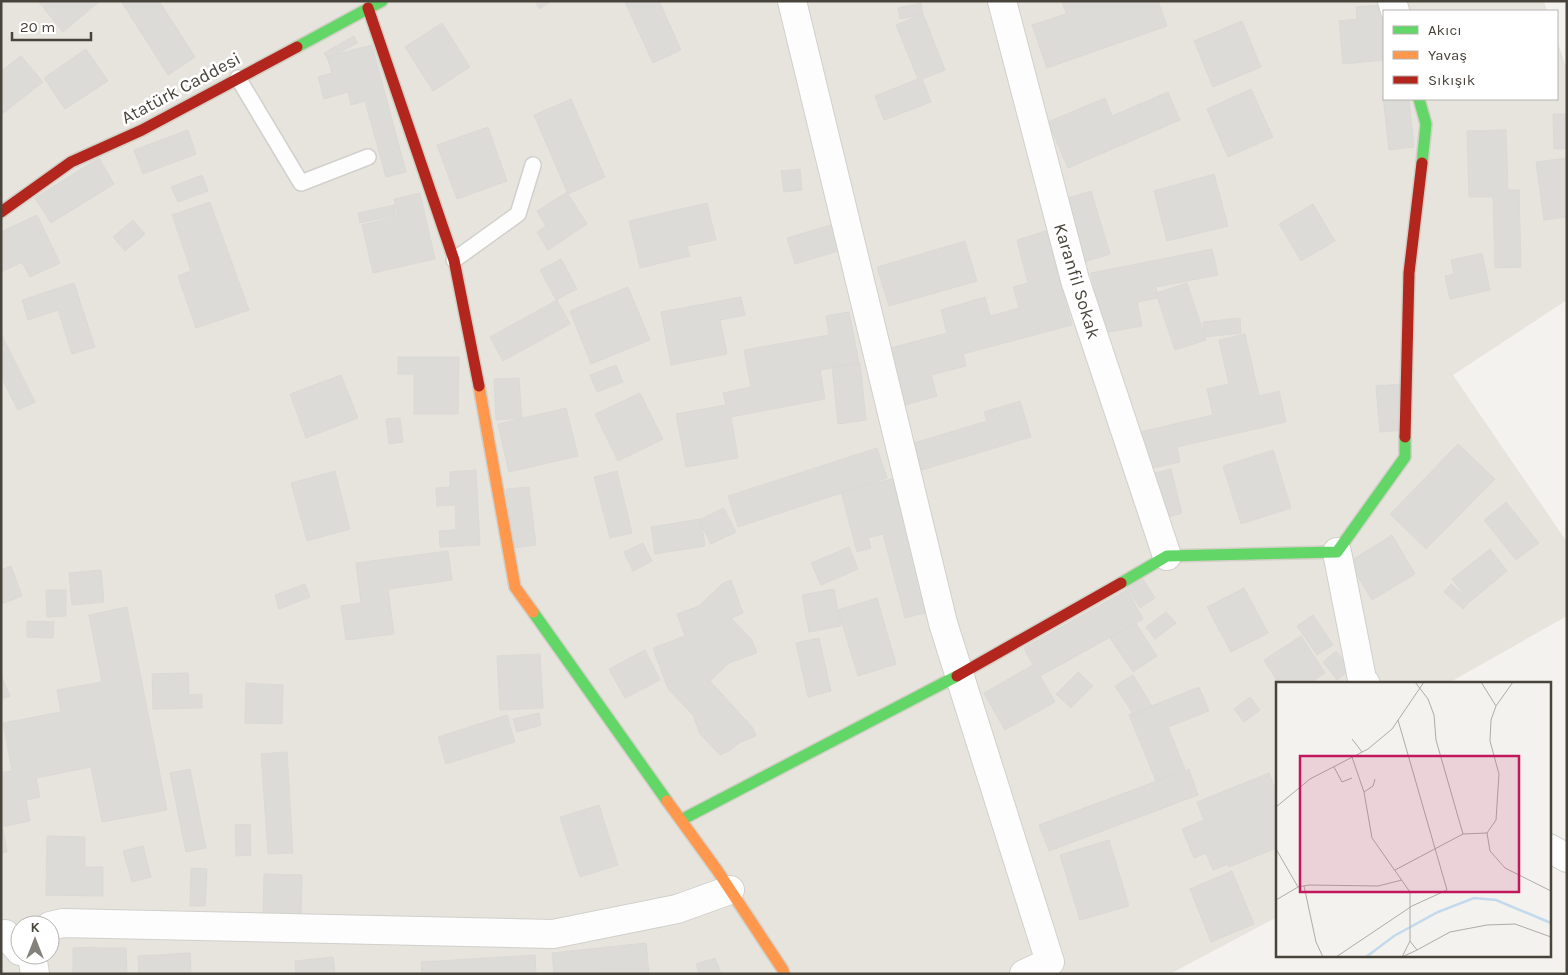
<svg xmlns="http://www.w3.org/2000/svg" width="1568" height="975" font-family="Karla,sans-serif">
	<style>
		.residential { fill: #e6e4dd; fill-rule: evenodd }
		.building { fill: #dddbd7; stroke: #dbd9d5 }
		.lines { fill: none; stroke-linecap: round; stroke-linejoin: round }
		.lane-casing { stroke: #d1d0cc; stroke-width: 18 }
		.street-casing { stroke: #d1d0cc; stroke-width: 30 }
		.fast-casing { stroke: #d2cfc6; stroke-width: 14 }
		.slow-casing { stroke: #d2cfc6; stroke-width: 14 }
		.jam-casing { stroke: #d2cfc6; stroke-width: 14 }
		.lane { stroke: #fdfdfd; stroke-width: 15 }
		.street { stroke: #fdfdfd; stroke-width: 28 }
		.fast { stroke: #63d668; stroke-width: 11 }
		.slow { stroke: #ff974d; stroke-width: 11 }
		.jam { stroke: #b3261e; stroke-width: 11 }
		.labels { text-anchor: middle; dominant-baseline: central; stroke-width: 5; stroke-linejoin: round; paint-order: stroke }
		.street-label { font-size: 18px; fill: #49443b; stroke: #fff }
		.inset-river { fill: none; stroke: #c4daec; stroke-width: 2.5 }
		.inset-road { fill: none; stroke: #afaca7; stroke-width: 1 }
		.view { fill: #c2185b; fill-opacity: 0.15; stroke: #c2185b; stroke-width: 2.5 }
		.inset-edge { fill: none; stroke: #49443b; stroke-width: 2.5 }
	</style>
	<rect width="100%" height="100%" fill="#f3f2ef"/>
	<path class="residential" d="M1 1H1544L1547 11H1384V99H1557V40L1567 70V300L1453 375 1567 542V616L1447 684H1277V917L1170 974H1ZM20 925H50V955H20Z"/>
	<path class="building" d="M38 1H100L63 32Z
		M121 1H159L195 57 168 75Z
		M535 1H552L539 9Z
		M659 1 681 50 653 63 625 2Z
		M1062 1H1158L1167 26 1047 68 1032 25 1066 14Z
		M921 3 923 14 900 19 898 8Z
		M1382 5 1384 29V60L1343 64 1339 21 1357 19 1356 7Z
		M923 14 945 70 922 79 931 102 884 120 875 96 918 79 896 25Z
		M1242 21 1261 67 1213 87 1194 41Z
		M442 23 470 67 433 91 405 47Z
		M354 36 357 43 328 59 324 53Z
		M372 45 406 172 386 177 365 101 351 105 348 92 324 99 318 77 332 73 327 57Z
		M86 49 108 81 65 109 44 78Z
		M21 56 43 82 1 115V71Z
		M1251 89 1273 137 1228 157 1207 109Z
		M1168 92 1180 120 1068 168 1048 122 1105 98 1112 116Z
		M1383 96H1384V99H1409L1414 147 1389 150Z
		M571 99 605 177 568 194 534 115Z
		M1553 114H1567V149H1554Z
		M488 127 507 181 457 199 437 145Z
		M188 130 196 154 143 174 134 150Z
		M1506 130 1508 190H1519L1521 267 1495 268 1493 197H1469L1467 131Z
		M99 158 114 184 51 223 35 198Z
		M1567 158V217L1544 220 1536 162Z
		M800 169 802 190 784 192 781 171Z
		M1214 174 1228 226 1167 241 1154 191Z
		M202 175 208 191 178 202 171 187Z
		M1091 191 1110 254 1084 262 1065 199Z
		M567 192 587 224 548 250 537 232 546 226 537 211Z
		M420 193 435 259 373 273 362 225 398 216 394 199Z
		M210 202 249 310 196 328 178 276 191 271 172 215Z
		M707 203 716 240 687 246 690 256 640 268 629 221Z
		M1313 204 1335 241 1301 261 1279 224Z
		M394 205 396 215 360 223 358 213Z
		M37 215 60 263 30 277 22 262 1 272V232Z
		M133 220 145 234 125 251 113 237Z
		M837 223 845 249 795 264 787 238Z
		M1046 231 1072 325 963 354 966 366 931 375 937 396 902 406 887 349 947 333 941 310 985 297 990 316 1019 308 1013 287 1028 283 1017 240Z
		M965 241 977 281 889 306 877 267Z
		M1212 249 1218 275 1156 287 1158 298 1137 302 1142 326 1103 333 1091 273Z
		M1482 253 1490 290 1450 299 1445 276 1454 274 1451 260Z
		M561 259 577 289 556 300 540 270Z
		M74 283 95 347 72 354 58 310 28 320 22 300Z
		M1187 283 1206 340 1175 350 1156 293Z
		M628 287 650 340 591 364 570 311Z
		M741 297 745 315 720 320 727 354 671 365 661 312Z
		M557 300 570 324 503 361 490 337Z
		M849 312 859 363 820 370 825 399 731 417 738 458 686 467 676 414 726 405 723 393 751 387 744 350 829 335 826 316Z
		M1240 318 1241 333 1205 337 1203 322Z
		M1 334 35 402 18 410 1 377Z
		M1245 334 1259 396 1279 391 1286 422 1177 447 1180 462 1144 470 1136 433 1213 415 1207 389 1229 384 1219 340Z
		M398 357H459L458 414H414V374H398Z
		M860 363 866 420 838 424 832 366Z
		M616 365 623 382 597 392 590 375Z
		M341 375 358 418 306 438 290 394Z
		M519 378 522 418 496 420 494 379Z
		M1402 384 1406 430 1380 432 1376 386Z
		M640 393 663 439 618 461 595 414Z
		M1020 401 1031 437 922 470 914 443 987 421 984 412Z
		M566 408 578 456 509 472 498 424Z
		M400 418 403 442 389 444 386 419Z
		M1458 444 1495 479 1426 549 1390 514Z
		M877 448 887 478 738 527 728 496Z
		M1273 450 1291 508 1241 524 1223 466Z
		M1171 469 1182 513 1168 517 1165 503 1154 506 1147 475Z
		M476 470 480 545 440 547 439 531 456 530 455 505 437 506 436 488 450 487V472Z
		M335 471 350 529 307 541 291 483Z
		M617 471 632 533 610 538 594 477Z
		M892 479 928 612 905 618 883 534 868 538 871 548 857 552 841 492Z
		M529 487 536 545 513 548 506 489Z
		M1506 502 1539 543 1516 560 1484 520Z
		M724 508 736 532 711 544 699 520Z
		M701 519 705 546 655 554 651 527Z
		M1392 535 1415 574 1372 600 1349 562Z
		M643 543 652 561 633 571 624 552Z
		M849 547 858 569 821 585 811 563Z
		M1490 549 1507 571 1470 602 1452 579Z
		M448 551 452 580 388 589 394 634 346 640 341 606 361 603 356 563Z
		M11 566 22 596 1 604V570Z
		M101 570 104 602 72 605 69 573Z
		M1142 578 1155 598 1140 608 1127 588Z
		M731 580 743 613 731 618 752 640 757 653 729 663 710 681 753 728 756 736 739 743 729 751 720 755 700 734 693 715 668 689 653 648 685 636 677 614 699 606 723 583Z
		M305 584 310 597 279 609 275 595Z
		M1451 584 1470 601 1463 609 1444 592Z
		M1244 588 1268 633 1231 652 1207 607Z
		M834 589 841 626 809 632 802 595Z
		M46 590H66V616L47 617Z
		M1127 590 1143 619 1040 676 1055 702 1005 730 984 693 1033 665 1024 648Z
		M877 598 896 664 858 676 838 610Z
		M127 607 167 810 102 822 91 767 36 778 40 797 26 800 30 821 1 827V773L12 771 3 723 61 712 57 690 102 682 89 615Z
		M1166 612 1176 623 1155 639 1146 627Z
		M1313 615 1333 645 1317 655 1297 626Z
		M27 621 54 622 53 638 27 637Z
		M1135 622 1157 656 1133 672 1110 638Z
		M1301 636 1325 673 1309 684H1279L1264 660Z
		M819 638 831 691 808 697 796 643Z
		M645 650 660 680 625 698 609 669Z
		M1336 651 1350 669 1337 680 1323 662Z
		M540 654 543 708 500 710 497 656Z
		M1078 672 1093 686 1071 708 1056 694Z
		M188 673 189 695 202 694V708L153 709 152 674Z
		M1 675 10 696 1 699Z
		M1133 675 1152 706 1135 717 1115 686Z
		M246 683 283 685 282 724 245 723Z
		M1199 687 1209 711 1168 727 1185 769 1156 781 1129 715Z
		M1250 697 1260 710 1244 722 1234 709Z
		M539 713 541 725 517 732 513 719Z
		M507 715 515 742 446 764 438 737Z
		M287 752 293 853 268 854 261 754Z
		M190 769 206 848 186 852 170 773Z
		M1189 769 1198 795 1049 851 1039 825Z
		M1269 773 1277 794V848L1229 867 1228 864 1213 870 1206 853 1194 858 1182 829 1204 820 1197 802Z
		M599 805 618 865 580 877 560 817Z
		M250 824 251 855 236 856 235 825Z
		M3 829 7 852 1 853V830Z
		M47 836 85 837V867H103V896L46 895Z
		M1109 840 1129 906 1080 920 1060 855Z
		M143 846 151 877 132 882 123 851Z
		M191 868 207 869 205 906H190Z
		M1232 871 1254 924 1211 942 1190 889Z
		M264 874 302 875 301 917 263 916Z
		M646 943 649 973 554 974 552 953Z
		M96 947V948H126L127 974H73V948Z
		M190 953 191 974H139L138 956Z
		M535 955 536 974H422L421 962Z
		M333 957 335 974H296L295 961Z
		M715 958 721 974H699L696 964Z"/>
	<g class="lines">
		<g class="lane-casing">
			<path id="lane" d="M238 78 301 183 368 157
				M454 260 518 214 533 165"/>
		</g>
		<g class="street-casing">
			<path id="street" d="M792 1 943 623 1050 962 1024 974
				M1002 1 1075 280 1167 556
				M1392 1 1395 11
				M1337 552 1362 679 1366 684
				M1549 848 1567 858
				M50 926 63 923 553 934 677 909 730 890
				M5 934 20 951
				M32 955 35 974"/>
		</g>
		<g class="fast-casing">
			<path id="fast" d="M297 47 382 1
				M1419 99 1426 124 1422 163
				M1121 583 1167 556 1337 552 1405 457V437
				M533 612 667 801
				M681 820 957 676"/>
		</g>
		<g class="slow-casing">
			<path id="slow" d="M479 386 515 587 533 612
				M667 801 717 870 783 970 784 974"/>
		</g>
		<g class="jam-casing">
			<path id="jam" d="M368 8 454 260 479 386
				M1 212 71 162 142 130 297 47
				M1405 437 1409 273 1422 163
				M957 676 1121 583"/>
		</g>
		<use href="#lane" class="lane"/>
		<use href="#street" class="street"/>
		<use href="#fast" class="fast"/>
		<use href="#slow" class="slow"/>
		<use href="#jam" class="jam"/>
	</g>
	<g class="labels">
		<g class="street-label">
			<text transform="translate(181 88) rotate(-28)">Atatürk Caddesi</text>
			<text transform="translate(1077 281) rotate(73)">Karanfil Sokak</text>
		</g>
	</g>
	<g transform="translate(1276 682)">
		<rect width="275" height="275" fill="#f3f2ef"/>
		<path class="inset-river" d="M90 275 118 254 162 230 198 216 220 218 275 241"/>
		<path class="inset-road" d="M139 0 152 17 158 33 160 58 187 152M205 0 220 24M76 57 86 70M76 75 88 110 96 156 134 210V259L126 275M58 85 66 100 76 96M88 110 97 104 99 97M0 125 34 97 92 67 116 47 148 0M211 151 214 169 229 186 275 209M0 167 22 205M119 188 187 152 211 151 220 138 223 92 214 59 215 38 220 24 237 0M28 204 40 260 47 275M0 218 22 205 33 203 102 204 126 198M141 268 174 250 211 243 239 242 275 255M60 275 136 224 171 208 122 38M126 275 141 268 134 259"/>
		<path class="view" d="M24 74H243V210H24Z"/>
		<rect width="275" height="275" class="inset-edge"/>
	</g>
	<rect width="1568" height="975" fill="none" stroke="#49443b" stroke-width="5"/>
	<rect x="1383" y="10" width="175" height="90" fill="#ffffff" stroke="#b6b4b1"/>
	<rect x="1393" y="26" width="25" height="8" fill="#63d668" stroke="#b6b4b1"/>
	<text x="1428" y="35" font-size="15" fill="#49443b">Akıcı</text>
	<rect x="1393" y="51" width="25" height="8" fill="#ff974d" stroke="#b6b4b1"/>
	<text x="1428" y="60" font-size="15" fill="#49443b">Yavaş</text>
	<rect x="1393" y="76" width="25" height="8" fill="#b3261e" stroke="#b6b4b1"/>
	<text x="1428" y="85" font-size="15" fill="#49443b">Sıkışık</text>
	<g transform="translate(35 940)"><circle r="24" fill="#ffffff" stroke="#b6b4b1"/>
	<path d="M0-4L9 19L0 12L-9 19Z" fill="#84817a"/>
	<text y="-8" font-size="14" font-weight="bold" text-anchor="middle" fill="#49443b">K</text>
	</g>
	<path d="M12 32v8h79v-8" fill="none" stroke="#49443b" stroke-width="2.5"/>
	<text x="20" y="32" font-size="15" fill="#49443b" stroke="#ffffff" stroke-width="4" paint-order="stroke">20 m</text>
</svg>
